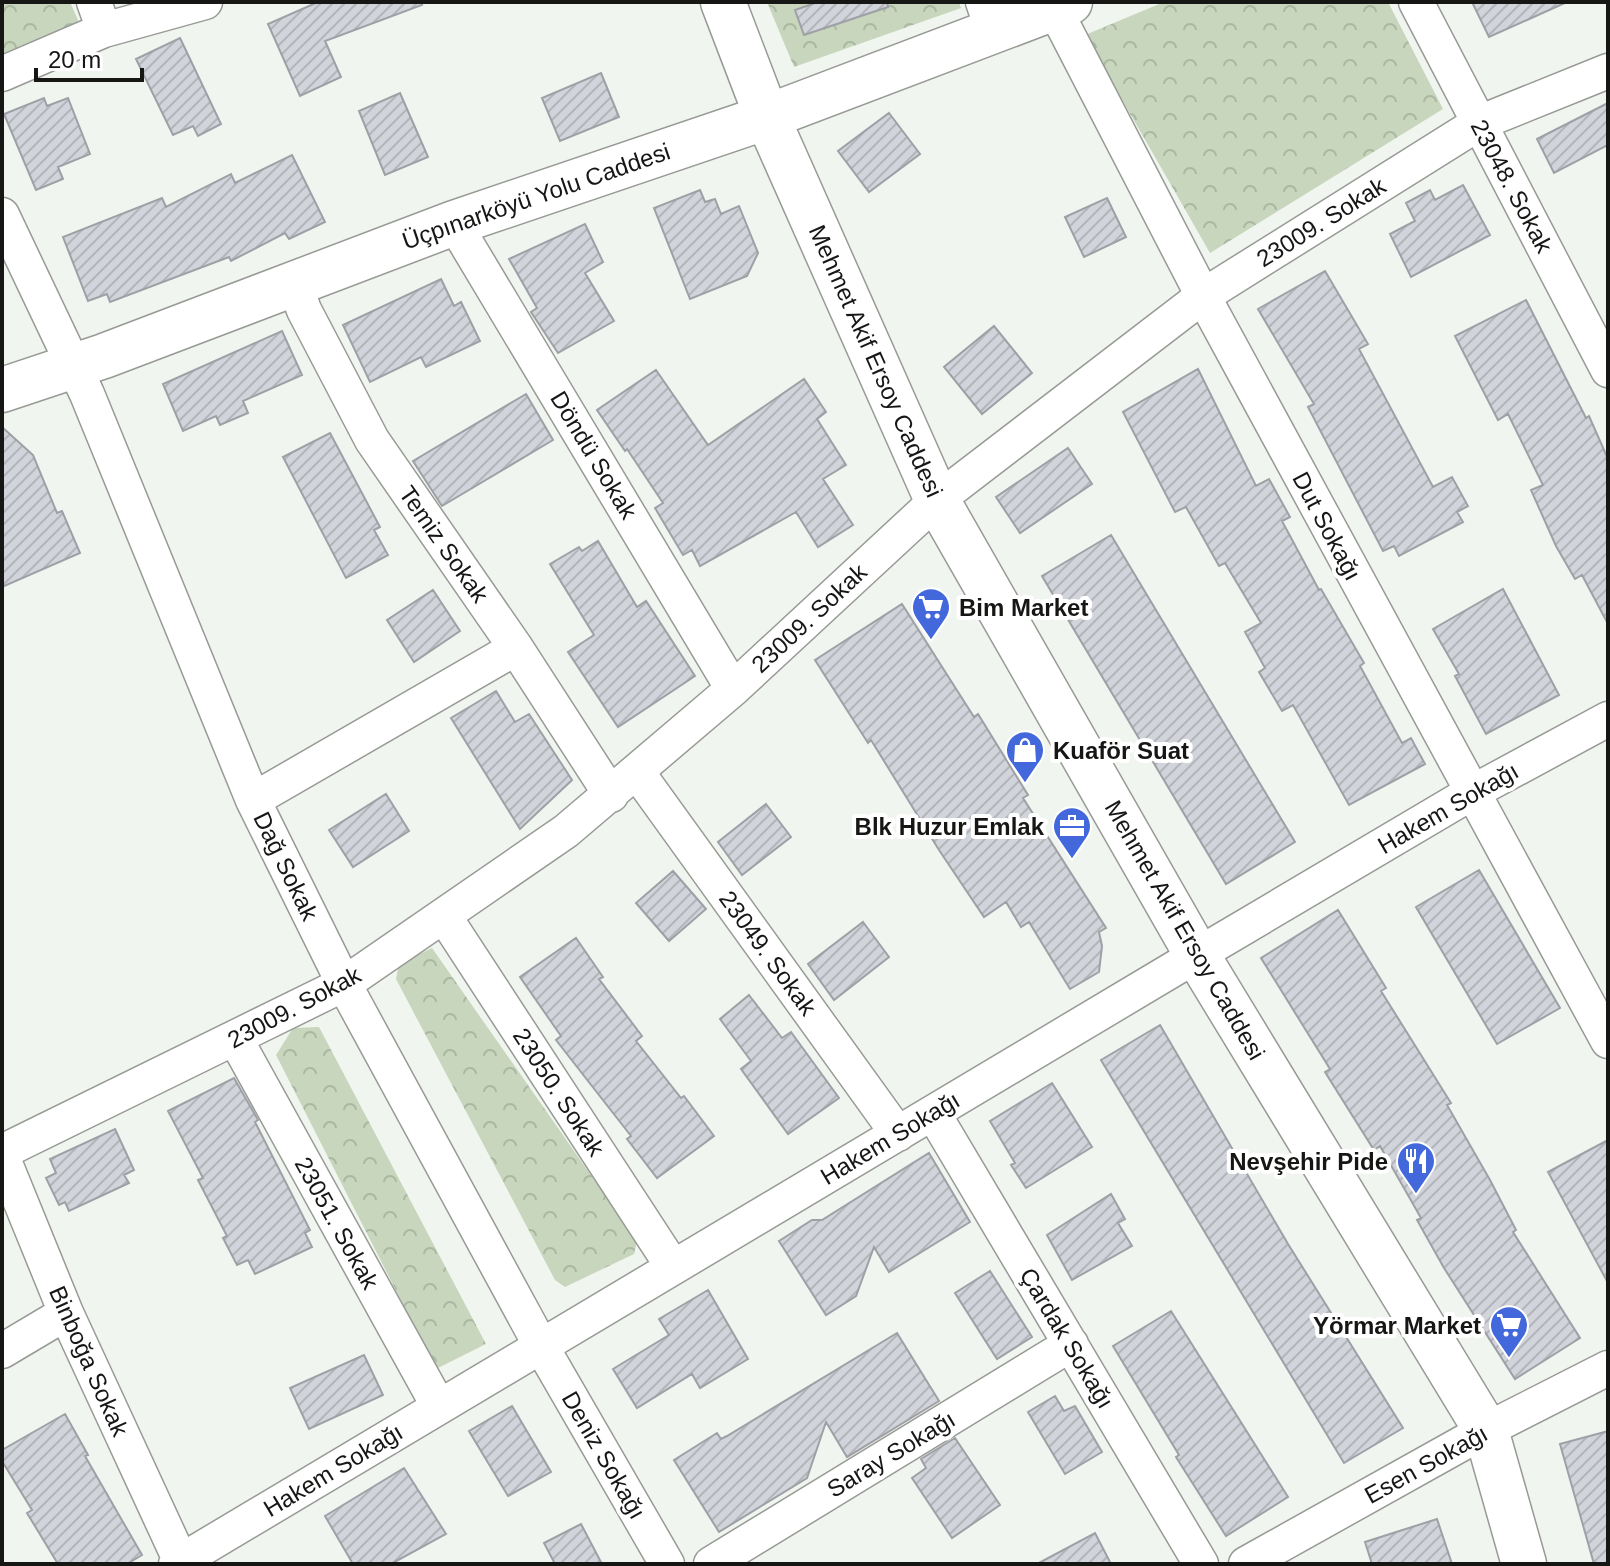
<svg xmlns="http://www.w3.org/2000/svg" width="1610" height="1566" font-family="Arial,sans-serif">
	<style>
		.forest { fill: url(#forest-crowns) }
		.building { fill: url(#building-hatch); stroke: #9ea0a6; stroke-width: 2 }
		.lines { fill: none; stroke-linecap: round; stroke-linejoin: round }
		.street-casing { stroke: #979a95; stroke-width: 37 }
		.secondary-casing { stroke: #979a95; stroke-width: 47 }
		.street { stroke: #fff; stroke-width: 34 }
		.secondary { stroke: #fff; stroke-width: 44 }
		.labels { text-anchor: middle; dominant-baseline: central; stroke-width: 8; stroke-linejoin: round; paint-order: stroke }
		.street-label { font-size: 24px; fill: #161715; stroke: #fff }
		.poi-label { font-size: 24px; font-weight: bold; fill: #161715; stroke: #fff; text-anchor: end }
	</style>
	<defs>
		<pattern id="forest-crowns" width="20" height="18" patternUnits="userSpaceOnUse" patternTransform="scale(2)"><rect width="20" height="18" fill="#c7d6bc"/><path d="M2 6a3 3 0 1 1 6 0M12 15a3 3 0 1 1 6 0" fill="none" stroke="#aab7a1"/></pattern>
		<pattern id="building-hatch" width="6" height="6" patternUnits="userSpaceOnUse" patternTransform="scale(2)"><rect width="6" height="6" fill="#d1d4da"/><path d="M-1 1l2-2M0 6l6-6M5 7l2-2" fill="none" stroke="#b3b5ba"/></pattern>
	</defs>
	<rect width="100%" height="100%" fill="#f1f5ef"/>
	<path class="forest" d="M2 2H70L78 20 75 27 2 56Z
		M767 2H959L961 8 794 67Z
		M1164 2H1388L1443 109 1210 253 1085 35Z
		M432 948 637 1241 634 1254 565 1287 555 1280 396 979 399 964Z
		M319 1027 486 1344 436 1369 276 1055 293 1028Z"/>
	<path class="building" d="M318 2H421L422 5 325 41 341 77 300 96 268 24Z
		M818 2H887L888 7 804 35 795 10Z
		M1472 2H1567L1489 37Z
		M180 38 221 124 198 136 193 126 173 135 136 59Z
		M601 73 619 117 560 141 542 98Z
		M400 93 428 157 385 175 359 111Z
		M44 98 47 106 68 98 90 154 58 167 63 179 36 190 4 114Z
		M1608 103V145L1554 173 1537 139Z
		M889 113 920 154 869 192 838 151Z
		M292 155 325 222 289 239 285 233 231 261 229 257 110 302 107 294 88 301 63 237 162 198 166 207 231 174 235 183Z
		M1463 185 1490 235 1411 277 1390 234 1415 221 1406 203 1430 190 1435 200Z
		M700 190 705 202 715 199 721 214 739 206 758 253 747 276 690 299 654 208Z
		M1107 198 1126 237 1084 257 1065 217Z
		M585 224 603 262 585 273 614 321 558 353 531 312 537 308 509 259Z
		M1325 271 1368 344 1359 349 1433 487 1452 477 1468 506 1457 512 1463 522 1399 556 1394 546 1383 551 1308 407 1314 404 1258 309Z
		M441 279 454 306 461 302 480 341 426 367 421 357 370 382 343 325Z
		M1526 300 1586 418 1589 416 1608 459V624L1582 575 1575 579 1556 546 1531 490 1543 485 1508 414 1498 420 1455 336Z
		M994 326 1032 373 982 414 944 367Z
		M282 331 302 375 243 401 248 413 220 425 216 416 183 431 163 384Z
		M1198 369 1256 486 1269 479 1290 517 1282 521 1319 590 1321 589 1364 663 1360 666 1402 743 1411 738 1425 764 1349 805 1293 705 1282 711 1259 672 1265 668 1245 632 1261 623 1225 563 1219 566 1186 507 1175 512 1123 412Z
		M656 370 708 445 804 379 826 412 817 419 846 465 823 479 853 525 818 547 796 512 700 566 692 550 683 555 655 508 663 503 627 449 625 451 597 410Z
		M526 394 553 440 442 506 413 461Z
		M2 427 33 455 57 513 62 511 80 553 2 587Z
		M330 433 380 527 374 530 388 555 346 578 283 457Z
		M1068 448 1092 484 1020 533 996 497Z
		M1111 535 1295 842 1226 884 1042 576Z
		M598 541 637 607 646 601 695 676 618 727 568 652 594 635 550 564 579 547 582 551Z
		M1503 589 1559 695 1486 734 1455 676 1459 674 1433 629Z
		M433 590 460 631 414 662 387 620Z
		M902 604 974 717 978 714 1028 795 1023 798 1106 928 1099 932 1102 946 1099 972 1070 989 1029 922 1021 927 1006 902 984 917 939 850 871 740 868 743 815 660Z
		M496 691 515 722 529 714 572 780 520 829 451 718Z
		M386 794 409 831 353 867 329 830Z
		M766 804 791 837 742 875 718 842Z
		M1479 870 1560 1008 1497 1044 1416 907Z
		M673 871 706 909 669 941 636 903Z
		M1338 910 1386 988 1381 991 1451 1103 1447 1105 1490 1180 1516 1230 1513 1232 1580 1338 1515 1379 1444 1268 1417 1220 1421 1218 1380 1146 1374 1150 1325 1072 1330 1069 1261 958Z
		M863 922 889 957 834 1000 808 964Z
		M576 938 603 977 599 979 642 1036 636 1041 681 1098 684 1096 714 1136 657 1178 627 1139 631 1136 556 1040 561 1036 520 977Z
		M749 995 782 1038 791 1032 839 1098 788 1134 741 1069 751 1061 720 1019Z
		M1160 1025 1288 1244 1403 1428 1344 1463 1101 1060Z
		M234 1078 258 1120 255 1122 310 1230 305 1233 312 1247 255 1274 248 1260 237 1265 223 1238 227 1236 198 1180 203 1178 168 1111Z
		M1052 1083 1092 1147 1026 1188 1011 1165 1015 1163 990 1121Z
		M115 1129 134 1170 124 1175 129 1183 69 1211 65 1202 59 1205 46 1178 56 1173 50 1159Z
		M1608 1140V1283L1548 1172Z
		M929 1153 970 1222 889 1272 874 1247 856 1296 826 1315 779 1241 812 1220H822Z
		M1111 1194 1125 1219 1118 1223 1132 1246 1072 1280 1047 1235Z
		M990 1271 1032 1337 997 1359 955 1293Z
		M708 1290 748 1359 700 1388 692 1374 637 1408 613 1369 669 1335 659 1319Z
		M1171 1311 1288 1497 1226 1536 1176 1457 1179 1455 1113 1346Z
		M897 1333 939 1401 847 1457 826 1422 807 1478 719 1532 674 1460 717 1433 721 1439 727 1436Z
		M364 1355 383 1395 309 1429 290 1388Z
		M1055 1396 1064 1411 1075 1406 1102 1452 1065 1474 1028 1412Z
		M512 1406 551 1472 508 1496 469 1431Z
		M65 1414 88 1455 85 1456 142 1555 127 1564H58L27 1513 32 1510 2 1461V1450Z
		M1608 1431V1564H1594L1560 1444Z
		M955 1438 1000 1505 952 1538 912 1478 926 1468 921 1459Z
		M404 1468 446 1534 391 1564H353L325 1516Z
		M1437 1519 1452 1564H1372L1365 1542Z
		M581 1524 602 1564H555L544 1543Z
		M1095 1533 1111 1564H1037Z"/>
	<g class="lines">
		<g class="street-casing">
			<path id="street" d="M94 2 104 30
				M983 2 993 31
				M1416 2 1608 370
				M1054 8 1203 296 1608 1041
				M2 74 104 30 205 2
				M2 215 87 394 253 800 344 984 541 1346 667 1564
				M454 223 733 689
				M294 283 304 310 372 440 516 648 611 795
				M637 772 898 1134
				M253 800 516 648
				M444 916 673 1267
				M235 1038 439 1407
				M933 1113 1201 1564
				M2 1152 344 984 566 831 733 689 937 500 1203 296 1479 123 1608 71
				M2 1156 66 1313 182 1564
				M2 1351 66 1313
				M176 1564 1197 955 1471 793 1608 719
				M711 1564 1071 1344
				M1246 1564 1486 1430 1608 1368"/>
		</g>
		<g class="secondary-casing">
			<path id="secondary" d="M723 2 767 117 937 500 1197 955 1486 1430 1524 1564
				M2 390 104 356 454 223 767 117 1070 2"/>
		</g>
		<use href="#street" class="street"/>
		<use href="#secondary" class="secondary"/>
	</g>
	<defs>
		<g id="supermarket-pin" transform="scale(2)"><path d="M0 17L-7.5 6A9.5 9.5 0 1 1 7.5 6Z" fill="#4368db" stroke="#fff"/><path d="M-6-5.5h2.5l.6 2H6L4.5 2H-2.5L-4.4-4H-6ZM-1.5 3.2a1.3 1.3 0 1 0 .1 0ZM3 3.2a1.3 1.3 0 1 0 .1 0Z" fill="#fff"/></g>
		<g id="shop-pin" transform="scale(2)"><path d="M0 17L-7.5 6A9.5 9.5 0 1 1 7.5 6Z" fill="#4368db" stroke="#fff"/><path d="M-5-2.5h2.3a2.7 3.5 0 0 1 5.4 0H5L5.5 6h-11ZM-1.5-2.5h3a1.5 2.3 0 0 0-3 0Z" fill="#fff"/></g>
		<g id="office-pin" transform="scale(2)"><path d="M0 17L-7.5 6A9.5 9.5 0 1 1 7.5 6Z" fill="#4368db" stroke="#fff"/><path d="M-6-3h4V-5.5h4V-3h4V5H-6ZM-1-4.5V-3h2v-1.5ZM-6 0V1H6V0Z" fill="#fff"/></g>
		<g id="restaurant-pin" transform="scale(2)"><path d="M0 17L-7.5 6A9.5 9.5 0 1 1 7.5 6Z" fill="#4368db" stroke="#fff"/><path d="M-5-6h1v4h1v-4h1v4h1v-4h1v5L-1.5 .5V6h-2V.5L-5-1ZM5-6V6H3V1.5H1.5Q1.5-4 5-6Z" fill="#fff"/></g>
	</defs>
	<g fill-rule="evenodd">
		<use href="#supermarket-pin" x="931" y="607"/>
		<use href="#shop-pin" x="1025" y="750"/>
		<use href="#office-pin" x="1072" y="826"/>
		<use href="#restaurant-pin" x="1416" y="1161"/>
		<use href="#supermarket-pin" x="1509" y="1325"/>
	</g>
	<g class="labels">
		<g class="street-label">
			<text transform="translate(1512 186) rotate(62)">23048. Sokak</text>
			<text transform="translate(536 196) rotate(-19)">Üçpınarköyü Yolu Caddesi</text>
			<text transform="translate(1321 222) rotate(-32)">23009. Sokak</text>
			<text transform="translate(876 361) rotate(66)">Mehmet Akif Ersoy Caddesi</text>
			<text transform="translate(594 455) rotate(59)">Döndü Sokak</text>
			<text transform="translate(1327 526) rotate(62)">Dut Sokağı</text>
			<text transform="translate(444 544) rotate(55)">Temiz Sokak</text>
			<text transform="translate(809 618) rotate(-43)">23009. Sokak</text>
			<text transform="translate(1448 808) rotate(-30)">Hakem Sokağı</text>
			<text transform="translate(286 866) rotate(64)">Dağ Sokak</text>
			<text transform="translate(1185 930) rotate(60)">Mehmet Akif Ersoy Caddesi</text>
			<text transform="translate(768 953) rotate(54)">23049. Sokak</text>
			<text transform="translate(294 1007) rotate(-28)">23009. Sokak</text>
			<text transform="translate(559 1092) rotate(57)">23050. Sokak</text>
			<text transform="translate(890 1138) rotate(-31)">Hakem Sokağı</text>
			<text transform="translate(337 1223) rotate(61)">23051. Sokak</text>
			<text transform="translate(1067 1338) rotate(59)">Çardak Sokağı</text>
			<text transform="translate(89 1361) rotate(66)">Binboğa Sokak</text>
			<text transform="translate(891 1454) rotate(-31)">Saray Sokağı</text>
			<text transform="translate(604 1455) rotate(60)">Deniz Sokağı</text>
			<text transform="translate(1426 1464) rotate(-29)">Esen Sokağı</text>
			<text transform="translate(333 1470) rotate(-31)">Hakem Sokağı</text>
		</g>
		<g class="poi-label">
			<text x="959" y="607" text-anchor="start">Bim Market</text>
			<text x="1053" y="750" text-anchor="start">Kuaför Suat</text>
			<text x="1044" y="826">Blk Huzur Emlak</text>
			<text x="1388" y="1161">Nevşehir Pide</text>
			<text x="1481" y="1325">Yörmar Market</text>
		</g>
	</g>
	<rect width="1610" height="1566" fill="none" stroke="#161715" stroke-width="8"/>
	<path d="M36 68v12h106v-12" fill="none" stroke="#161715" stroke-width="4"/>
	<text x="48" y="68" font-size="24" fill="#161715" stroke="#ffffff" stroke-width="6" paint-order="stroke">20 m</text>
</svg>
